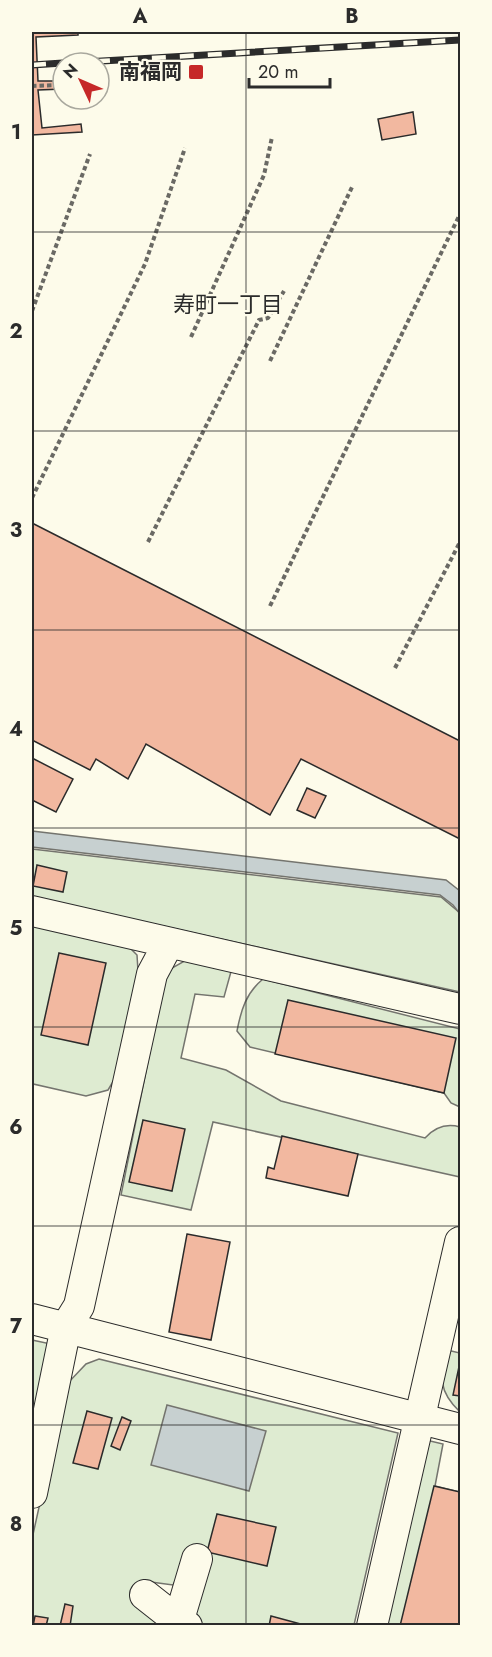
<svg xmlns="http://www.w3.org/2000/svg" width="492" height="1657" font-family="Jost,'Noto Sans JP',sans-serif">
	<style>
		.green { fill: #deebd1; stroke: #74746e; stroke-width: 1.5 }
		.water { fill: #c7d0d0; stroke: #74746e; stroke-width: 1.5 }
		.building { fill: #f2b8a0; stroke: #2b2b2b; stroke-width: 1.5 }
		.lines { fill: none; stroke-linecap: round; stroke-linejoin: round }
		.minor-casing { stroke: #2b2b2b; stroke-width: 32 }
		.path { stroke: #6a6964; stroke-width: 4; stroke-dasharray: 4.5 3; stroke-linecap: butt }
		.minor { stroke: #fdfbea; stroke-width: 30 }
		.rail-casing { stroke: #2b2b2b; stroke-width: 7 }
		.rail { stroke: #fdfbea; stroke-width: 4.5; stroke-dasharray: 14; stroke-linecap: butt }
		.grid { fill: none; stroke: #2b2b2b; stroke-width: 1.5; stroke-opacity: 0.55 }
		.poi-dot { fill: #c62828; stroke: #fdfbea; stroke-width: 2 }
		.labels { text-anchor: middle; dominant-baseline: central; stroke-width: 4.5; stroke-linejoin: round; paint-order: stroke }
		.poi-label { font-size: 21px; font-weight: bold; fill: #2b2b2b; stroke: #fdfbea; text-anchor: end }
		.neighbourhood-label { font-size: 22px; fill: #2b2b2b; stroke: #fdfbea }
		.neatline { fill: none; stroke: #2b2b2b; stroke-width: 2 }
		.grid-label { font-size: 20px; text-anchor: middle; font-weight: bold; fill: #2b2b2b }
	</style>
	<rect width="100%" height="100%" fill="#fdfbea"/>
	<path class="green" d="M32 849 441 897 460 913V992L32 897Z
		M32 922 128 946 137 955 138 971 114 1080 108 1090 86 1096 33 1084 32 1087Z
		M188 959 232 968 224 997 195 994 181 1058 226 1070 281 1101 425 1138C435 1127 446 1123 460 1127V1177L213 1122 191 1210 121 1195 165 977 172 968Z
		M263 979 460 1029V1107L451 1103 444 1093 250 1047 237 1031C241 1010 246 993 263 979Z
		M32 1340 51 1344 32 1432Z
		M447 1350 460 1353V1412C438 1391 440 1378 447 1350Z
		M99 1359 398 1433 354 1625 201 1624 192 1614 188 1556 173 1585 143 1581 158 1625 32 1626V1539L66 1385 86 1364Z
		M426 1440 443 1444 435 1486 460 1492V1625L383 1626Z"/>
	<path class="water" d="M32 831 446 880 460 891V914L453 905 440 895 32 847Z
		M167 1405 266 1431 249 1491 151 1465Z"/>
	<path class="building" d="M32 32H78V35L36 37 38 81H63V89L38 90 42 128 81 124 82 132 32 135Z
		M413 112 416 134 382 140 378 119Z
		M32 523 460 741V839L301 759 270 815 146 744 128 779 96 759 90 770 32 740Z
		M32 758 73 779 56 812 32 800Z
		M307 788 326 796 315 818 297 810Z
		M37 865 67 872 63 892 33 886Z
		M59 953 106 963 88 1045 41 1035Z
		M288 1000 456 1038 444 1093 275 1054Z
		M143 1120 185 1129 172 1191 129 1182Z
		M282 1136 358 1154 348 1196 266 1178 268 1167 274 1169Z
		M187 1234 230 1242 211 1340 169 1332Z
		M460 1362V1396L453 1395Z
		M87 1411 112 1418 98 1469 73 1463Z
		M122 1417 131 1421 120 1450 111 1446Z
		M434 1486 460 1492V1626H400Z
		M217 1514 276 1527 267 1566 207 1552Z
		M65 1604 73 1606 70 1626H60Z
		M35 1616 48 1618 46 1626H33Z
		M271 1616 308 1626H269Z"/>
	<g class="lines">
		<g class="minor-casing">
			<path id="minor" d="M32 911 460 1009
				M32 1319 460 1429
				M32 1493 66 1327 79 1306 152 974 168 944
				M145 1595 178 1621 187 1626
				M177 1626 197 1559
				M372 1626 460 1242"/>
		</g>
		<path class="path" d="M32 86 63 85
			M32 311 90 154
			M191 337 264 175 272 137
			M270 361 353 185
			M32 498 145 264 185 148
			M148 542 259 320 268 318 284 291
			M270 606 460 214
			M395 668 460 542"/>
		<use href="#minor" class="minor"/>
		<g class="rail-casing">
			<path id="rail" d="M68 63 460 40
				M32 65 63 63"/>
		</g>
		<use href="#rail" class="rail"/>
	</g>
	<path class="grid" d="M246 32V1626M32 232H460M32 431H460M32 630H460M32 828H460M32 1027H460M32 1226H460M32 1425H460"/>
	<rect class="poi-dot" x="188" y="64" width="16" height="16" rx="3"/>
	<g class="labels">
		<g class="poi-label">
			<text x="182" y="72">南福岡</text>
		</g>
		<g class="neighbourhood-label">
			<text x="228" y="304">寿町一丁目</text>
		</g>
	</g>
	<rect width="492" height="1657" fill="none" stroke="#fdfbea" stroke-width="66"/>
	<g transform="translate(81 81) rotate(314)"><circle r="28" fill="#fdfbea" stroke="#a9a89e" stroke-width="1.5"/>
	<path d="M0-4.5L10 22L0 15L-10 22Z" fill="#c62828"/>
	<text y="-9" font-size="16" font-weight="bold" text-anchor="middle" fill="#2b2b2b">N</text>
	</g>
	<path d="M249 78v9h81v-9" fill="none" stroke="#2b2b2b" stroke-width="3"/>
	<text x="258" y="78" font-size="18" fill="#2b2b2b" stroke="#fdfbea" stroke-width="4.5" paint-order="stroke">20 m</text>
	<rect x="33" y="33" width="426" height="1591" class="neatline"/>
	<g class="grid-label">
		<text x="140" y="23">A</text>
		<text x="352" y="23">B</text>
		<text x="16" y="139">1</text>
		<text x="16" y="338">2</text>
		<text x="16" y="537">3</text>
		<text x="16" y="736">4</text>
		<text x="16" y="935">5</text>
		<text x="16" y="1134">6</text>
		<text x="16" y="1333">7</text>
		<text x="16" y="1531">8</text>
	</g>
</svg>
